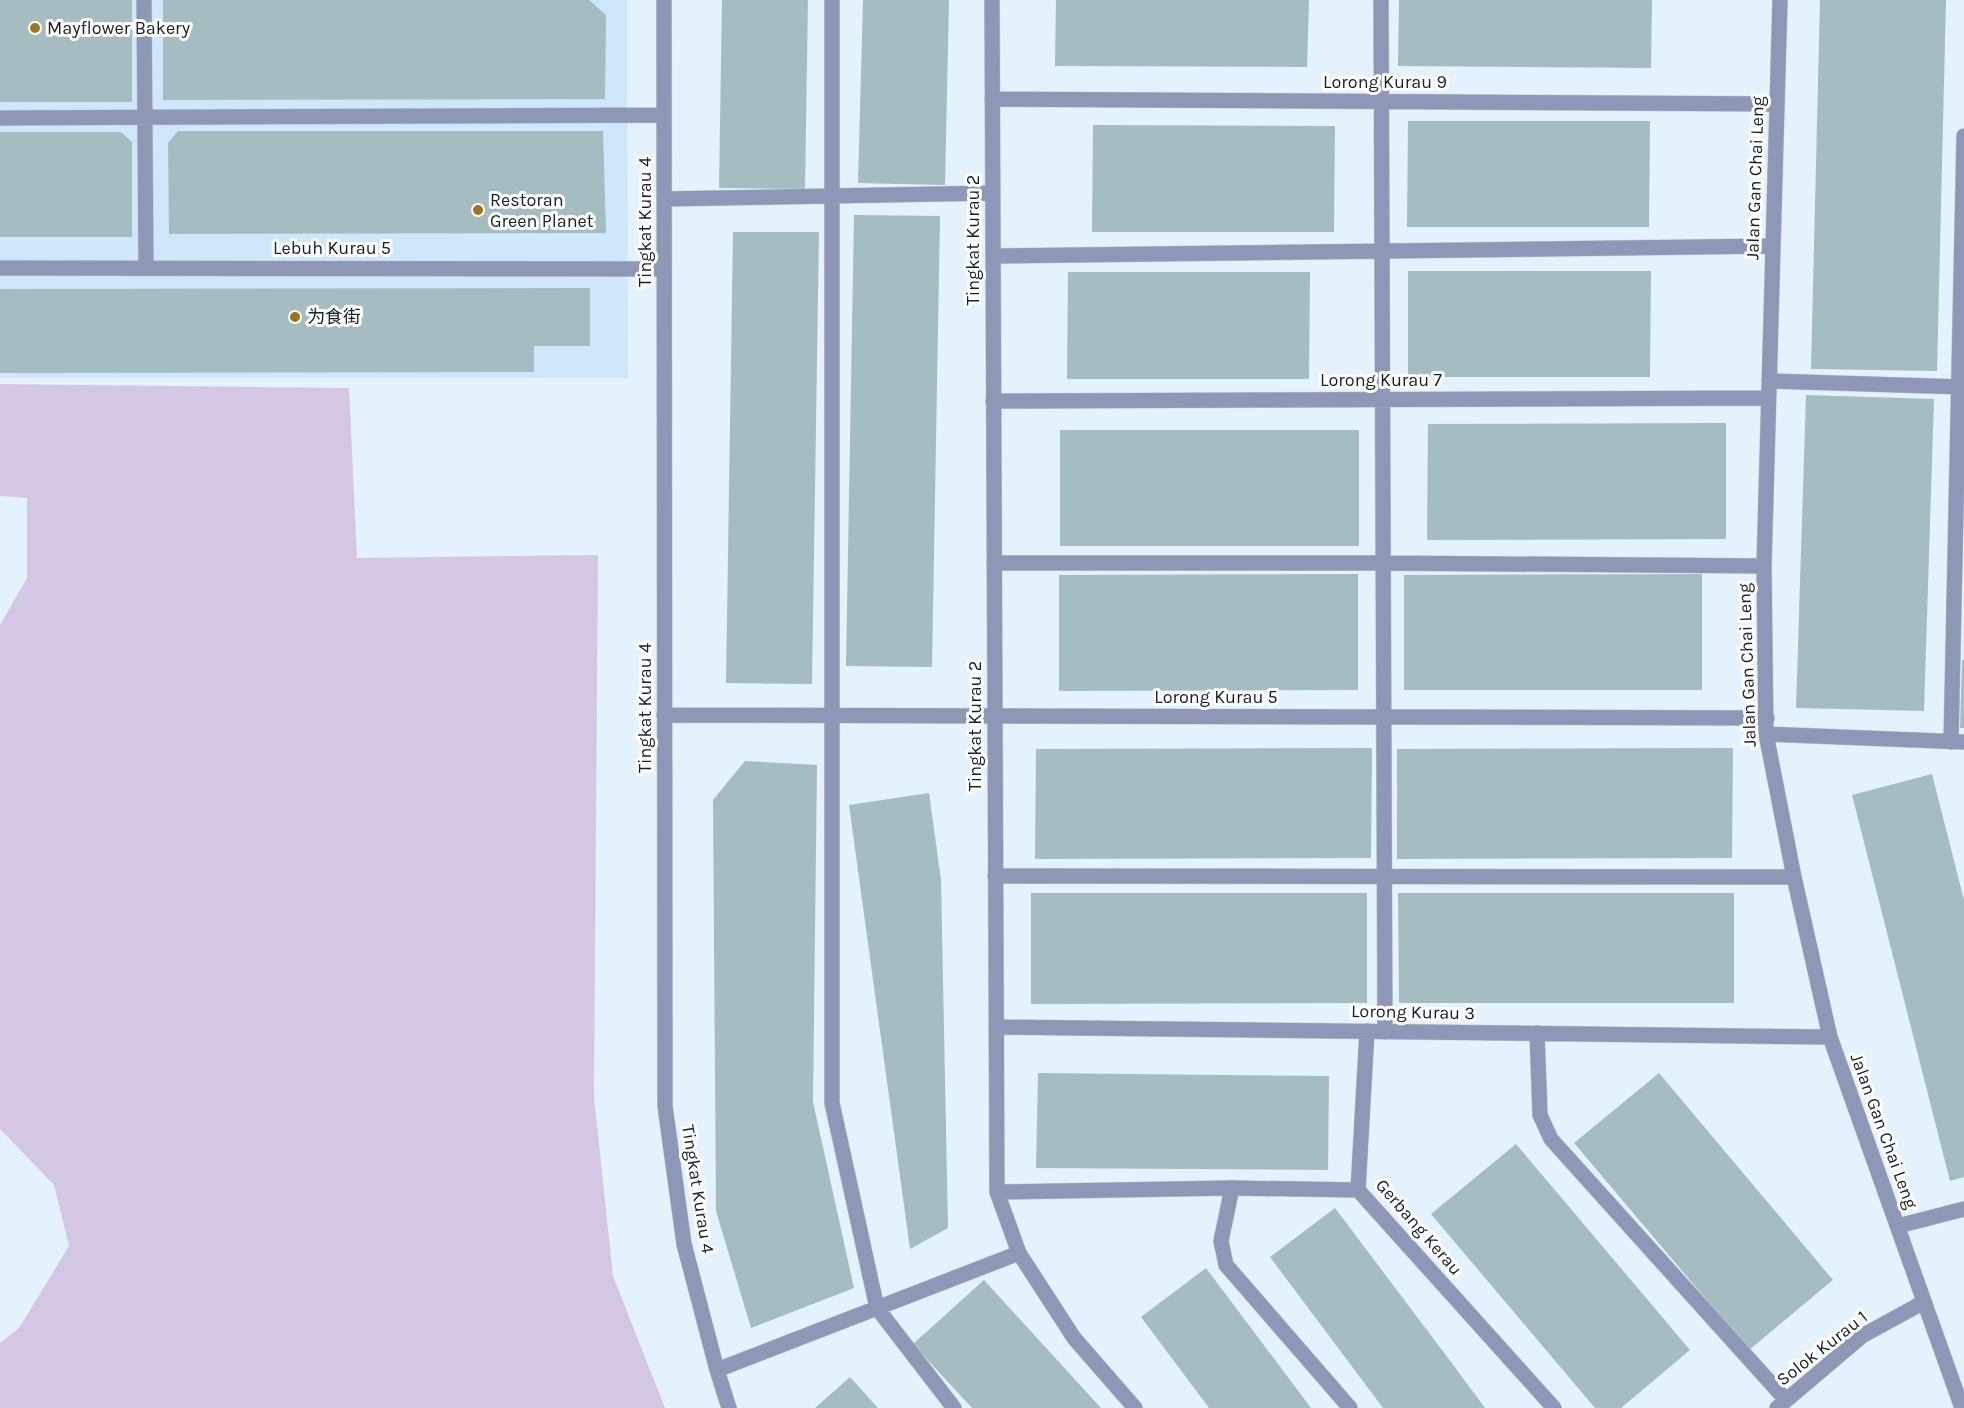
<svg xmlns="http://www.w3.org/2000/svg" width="1964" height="1408" font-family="Karla,'Noto Sans SC',sans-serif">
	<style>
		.built { fill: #cfe7fa }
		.green { fill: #d4c7e4 }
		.building { fill: #a5bcc1 }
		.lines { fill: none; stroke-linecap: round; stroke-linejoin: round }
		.minor-casing { stroke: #bfccd6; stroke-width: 16 }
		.minor { stroke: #8f97b6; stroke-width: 15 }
		.poi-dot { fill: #997520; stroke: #fff; stroke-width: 2 }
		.labels { text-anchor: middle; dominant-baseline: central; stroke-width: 6; stroke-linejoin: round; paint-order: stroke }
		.poi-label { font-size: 18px; fill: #181e23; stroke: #fff; text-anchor: start }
		.street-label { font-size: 18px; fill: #181e23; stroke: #fff }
	</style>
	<rect width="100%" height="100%" fill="#e4f2fd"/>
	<path class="built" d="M0 0H627L628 378H0Z"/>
	<path class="green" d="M0 384 349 388 357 558 598 555 594 1097 613 1276 665 1408H0V1343L19 1328 69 1246 54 1185 0 1129V625L27 578V498L0 496Z"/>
	<path class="building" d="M0 0H132V102H0Z
		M163 0H589L606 15 605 99 163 100Z
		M722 0H808L805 189 719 188Z
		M863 0H949L945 185 858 183Z
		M1056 0H1309L1307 67 1055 66Z
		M1399 0H1652L1651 68 1398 66Z
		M1820 0H1946L1937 371 1811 369Z
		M1408 121H1650L1649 227H1407Z
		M1093 125 1335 126 1334 232H1092Z
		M178 131H603L606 233 169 234 168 143Z
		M0 132H121L132 142V237H0Z
		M854 215 940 216 932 667 846 666Z
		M733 232H819L812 684 726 683Z
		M1408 271H1651L1650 377H1408Z
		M1068 272H1310L1309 379H1067Z
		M590 288V346H534V372L0 373V289Z
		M1806 395 1934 399 1924 711 1796 708Z
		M1726 423V539L1427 540 1428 424Z
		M1060 430H1359V546H1060Z
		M1358 574V690L1059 691V575Z
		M1702 574V690H1404V575Z
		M1962 660H1964V728H1960Z
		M1372 748 1371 858 1035 859 1036 749Z
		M1733 748 1732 858 1397 859V749Z
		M745 761 817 765 813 1102 854 1288 751 1328 716 1211 713 800Z
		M1932 774 1964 900V1177L1950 1181 1852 795Z
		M929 793 941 880 948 1228 910 1249 849 805Z
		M1031 893H1367V1003L1031 1004Z
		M1398 893H1734V1003H1399Z
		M1038 1073 1329 1076 1328 1170 1036 1168Z
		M1659 1073 1833 1280 1749 1350 1574 1143Z
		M1516 1144 1690 1350 1621 1408H1595L1431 1214Z
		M1335 1208 1451 1362 1485 1408H1383L1270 1257Z
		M1206 1268 1311 1408H1209L1141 1317Z
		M984 1280 1101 1408H972L913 1344Z
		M850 1377 878 1408H815Z"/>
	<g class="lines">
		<g class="minor-casing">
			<path id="minor" d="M144 0 146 267
				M664 0 665 1106 684 1244 717 1370 729 1408
				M832 0V1103L877 1308 954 1408
				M992 0 997 1192 1019 1253 1074 1338 1135 1408
				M1381 0 1385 1032
				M1780 0 1764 566 1766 734 1794 877 1830 1037 1962 1408
				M992 99 1777 104
				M0 118 664 115
				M664 199 992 193
				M993 256 1773 246
				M0 268 664 269
				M1769 381 1964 387
				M993 401 1768 398
				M994 563H1383L1764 566
				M664 715 1767 718
				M1766 734 1964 742
				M1951 742 1964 136
				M995 876 1794 877
				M996 1027 1830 1037
				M1367 1031 1358 1190 1554 1408
				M1537 1033 1540 1115 1551 1139 1786 1400
				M1232 1188 1221 1241 1226 1265 1350 1408
				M997 1192 1232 1188 1358 1190
				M1898 1226 1964 1209
				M717 1370 1019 1253
				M1777 1408 1862 1336 1924 1302"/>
		</g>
		<use href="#minor" class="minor"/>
	</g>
	<g class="poi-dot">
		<circle cx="35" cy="28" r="6"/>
		<circle cx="478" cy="210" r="6"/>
		<circle cx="295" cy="317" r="6"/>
	</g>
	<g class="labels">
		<g class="poi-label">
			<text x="47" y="28">Mayflower Bakery</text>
			<text x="490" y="200">Restoran<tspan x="490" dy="21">Green Planet</tspan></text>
			<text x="307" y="317">为食街</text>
		</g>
		<g class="street-label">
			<text x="1385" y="82">Lorong Kurau 9</text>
			<text transform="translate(1755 178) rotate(-88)">Jalan Gan Chai Leng</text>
			<text transform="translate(645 222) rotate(-90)">Tingkat Kurau 4</text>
			<text transform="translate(973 240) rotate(-90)">Tingkat Kurau 2</text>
			<text x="332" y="248">Lebuh Kurau 5</text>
			<text x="1381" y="380">Lorong Kurau 7</text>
			<text transform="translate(1747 665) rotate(-92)">Jalan Gan Chai Leng</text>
			<text x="1216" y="697">Lorong Kurau 5</text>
			<text transform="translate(645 708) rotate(-90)">Tingkat Kurau 4</text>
			<text transform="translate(975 726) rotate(-90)">Tingkat Kurau 2</text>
			<text transform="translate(1413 1012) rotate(1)">Lorong Kurau 3</text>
			<text transform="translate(1884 1131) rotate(70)">Jalan Gan Chai Leng</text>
			<text transform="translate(698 1189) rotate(81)">Tingkat Kurau 4</text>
			<text transform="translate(1419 1227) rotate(49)">Gerbang Kerau</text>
			<text transform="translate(1822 1348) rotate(-38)">Solok Kurau 1</text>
		</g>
	</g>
</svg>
